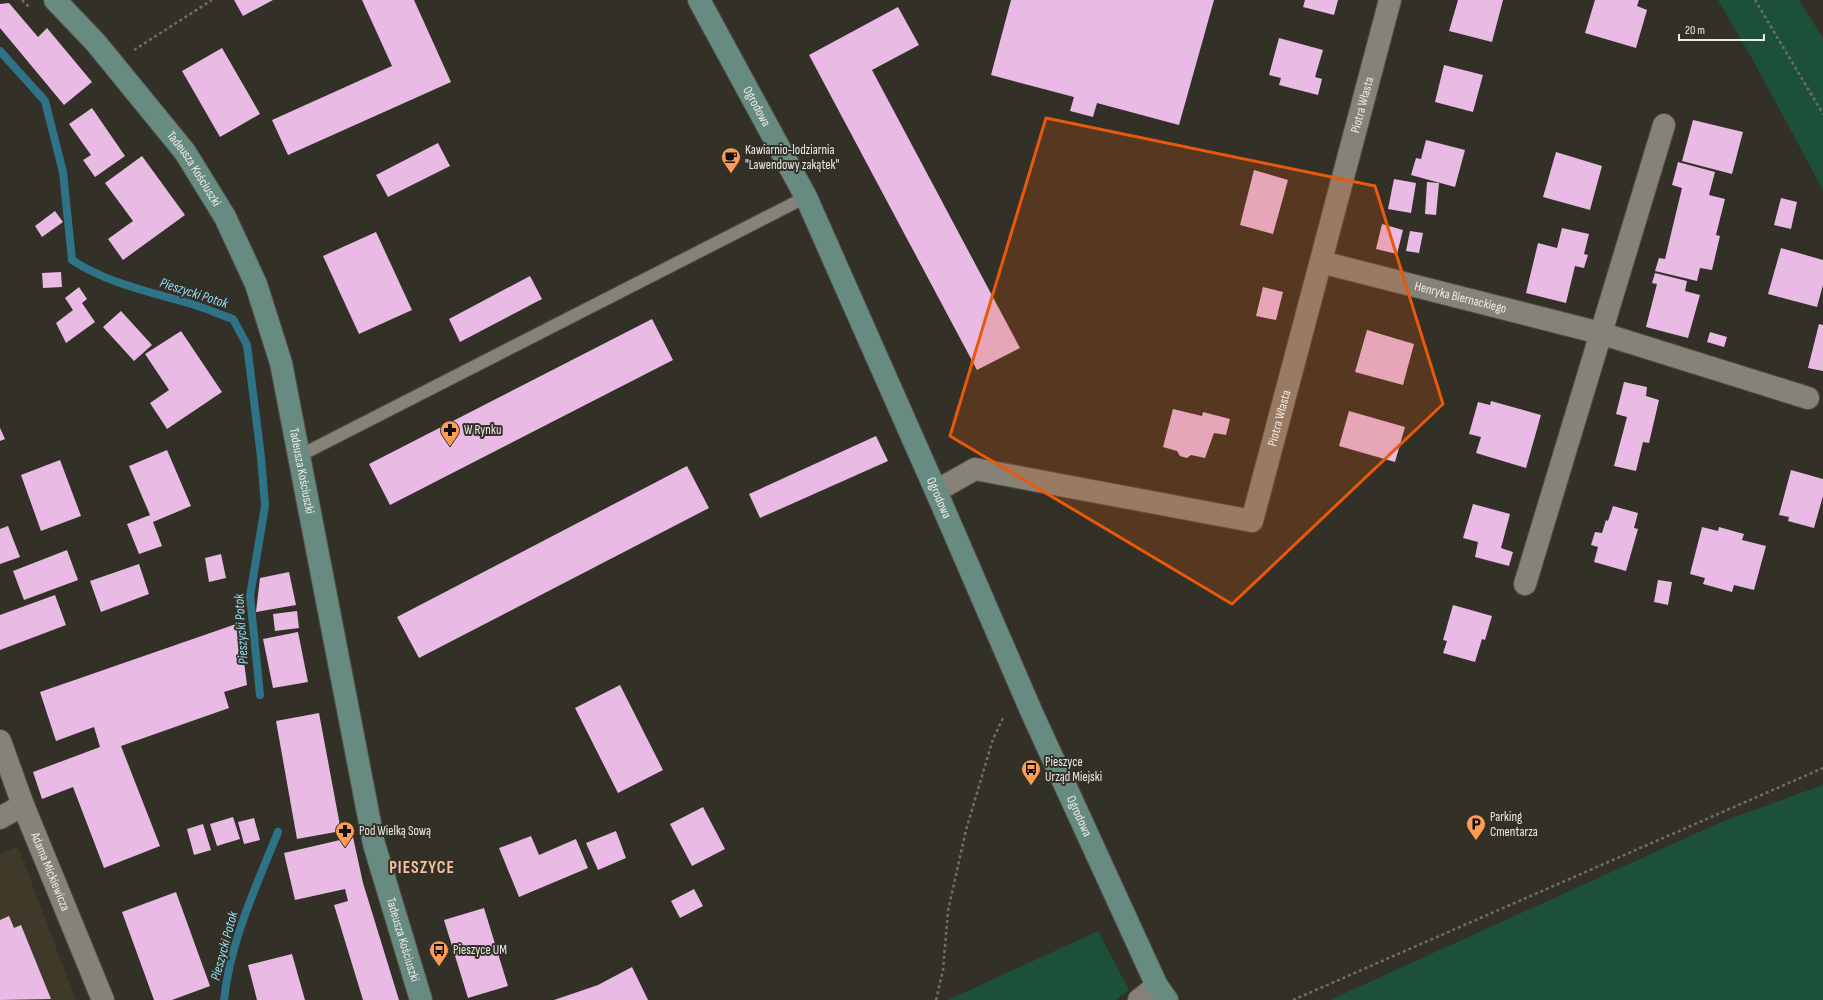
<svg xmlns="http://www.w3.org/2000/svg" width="1823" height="1000" font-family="'Sofia Sans Condensed',sans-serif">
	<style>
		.built { fill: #3f392a }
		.green { fill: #1d503b }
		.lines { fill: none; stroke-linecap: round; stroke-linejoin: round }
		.stream { stroke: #2e7388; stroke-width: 8 }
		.building { fill: #e8bae4 }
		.lane-casing { stroke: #514f47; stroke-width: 14 }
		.street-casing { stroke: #514f47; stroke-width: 24 }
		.secondary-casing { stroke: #514f47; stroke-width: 24 }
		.path { stroke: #716e66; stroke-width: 2.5; stroke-dasharray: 3 3; stroke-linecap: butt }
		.lane { stroke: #868278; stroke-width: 12 }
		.street { stroke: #868278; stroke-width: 22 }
		.secondary { stroke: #678a81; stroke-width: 22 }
		.marked { fill: #e8590c; fill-opacity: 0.2; stroke: #e8590c; stroke-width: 3; stroke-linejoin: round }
		.labels { text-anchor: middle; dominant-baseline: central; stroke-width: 4; stroke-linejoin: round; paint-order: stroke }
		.street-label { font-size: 13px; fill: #eceae4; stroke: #333027 }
		.poi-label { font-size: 13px; fill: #eceae4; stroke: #333027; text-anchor: start }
		.water-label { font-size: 14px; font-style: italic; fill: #91dff8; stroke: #333027 }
		.district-label { font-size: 17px; font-weight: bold; letter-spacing: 1px; fill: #f8c29d; stroke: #333027 }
	</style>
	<rect width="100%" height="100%" fill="#333027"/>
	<path class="built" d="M18 847 76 1000H0V853Z"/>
	<path class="green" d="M1718 0H1799L1823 38V190L1755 64Z
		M1823 785V1000H1330L1721 822Z
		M1098 931 1129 990 1116 1000H948Z"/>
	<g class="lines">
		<path class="stream" d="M0 51 45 101 63 172 72 260C110 285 156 293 198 306 210 310 221 315 233 319L247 345 261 457 265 506 250 596 260 695
			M224 1000C230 941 256 887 278 832"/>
	</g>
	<path class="building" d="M234 0H273L243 16Z
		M362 0H414L451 82 288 155 272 120 392 66Z
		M1011 0H1214L1179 125 1097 103 1093 117 1070 111 1074 97 991 75Z
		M1305 0H1338L1334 15 1303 7Z
		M1458 0H1503L1492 42 1449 31Z
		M1595 0H1639L1637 6 1647 10 1636 48 1585 33Z
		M9 3 38 37 47 28 92 82 64 105 0 28V4Z
		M898 7 919 45 872 70 1020 348 977 370 809 55Z
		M1279 38 1323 50 1315 77 1322 79 1318 95 1279 85 1281 78 1269 75Z
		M222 48 260 114 220 137 182 71Z
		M1444 65 1483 75 1473 112 1435 102Z
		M92 108 125 156 95 177 83 160 91 155 69 124Z
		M1693 120 1743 132 1732 174 1682 161Z
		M1426 140 1465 150 1455 187 1411 175 1416 158 1421 159Z
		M438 143 450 166 388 197 376 175Z
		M1556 152 1602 166 1590 210 1543 197Z
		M142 156 185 215 123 260 108 239 133 221 105 183Z
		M1678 162 1715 172 1709 195 1725 199 1716 235 1720 236 1712 270 1700 268 1697 281 1655 271 1659 258 1665 259 1682 188 1672 185Z
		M1254 170 1288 180 1273 234 1240 225Z
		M1394 179 1416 183 1411 213 1388 209Z
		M1427 182 1439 183 1436 215 1425 214Z
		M1781 198 1797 202 1791 229 1774 225Z
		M55 211 63 222 42 237 35 226Z
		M1382 224 1403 230 1397 254 1376 249Z
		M1562 228 1589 234 1584 254 1588 255 1584 268 1575 266 1566 303 1526 293 1538 243 1557 248Z
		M1410 231 1423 233 1419 253 1406 251Z
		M376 232 412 310 359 334 323 256Z
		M1781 248 1823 260V285L1817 307 1768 294Z
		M61 272 62 287 43 288 42 273Z
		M1655 273 1687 281 1685 291 1700 295 1688 338 1646 327 1657 284 1652 283Z
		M530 276 542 299 460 342 449 319Z
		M79 287 87 299 82 303 95 322 66 343 56 323 73 310 65 298Z
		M1263 287 1283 292 1276 320 1256 316Z
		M121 311 152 345 134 361 103 327Z
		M652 319 673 360 390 505 369 464Z
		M1819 324 1823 325V371L1808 368Z
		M1367 330 1414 344 1403 385 1355 372Z
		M181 331 222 392 167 429 150 403 169 390 145 354Z
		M1710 332 1727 337 1724 347 1707 342Z
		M1624 382 1647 387 1646 396 1659 400 1649 443 1643 442 1636 471 1614 466 1627 417 1616 414Z
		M1491 401 1541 415 1526 468 1476 453 1481 437 1469 434 1478 402 1490 405Z
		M1173 409 1202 416 1203 412 1230 419 1226 435 1214 433 1205 458 1191 455 1187 458 1180 456 1177 451 1163 447Z
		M1349 411 1405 427 1395 462 1339 446Z
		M0 428 5 439 0 441Z
		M876 436 888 461 760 518 749 494Z
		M167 450 191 506 153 522 162 546 139 554 127 524 150 515 129 466Z
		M60 460 81 516 41 531 21 475Z
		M687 466 709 508 419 658 397 617Z
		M1791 470 1823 479V496L1814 528 1788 521 1789 517 1779 515Z
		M1473 504 1510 514 1501 548 1513 552 1509 566 1475 557 1478 542 1463 538Z
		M1613 506 1638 513 1634 528 1638 529 1626 571 1594 562 1598 547 1591 545 1595 532 1602 533 1606 520 1608 521Z
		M8 526 20 557 0 564V529Z
		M1702 527 1718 531 1719 527 1744 534 1742 540 1766 546 1754 590 1734 585 1732 592 1703 584 1705 578 1690 574Z
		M67 550 78 580 24 600 13 571Z
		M221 554 226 578 209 582 205 558Z
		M139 564 149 594 101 612 90 581Z
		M289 572 296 605 256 612 260 578Z
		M1658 580 1672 582 1668 605 1654 602Z
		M55 595 66 625 0 650V615Z
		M1453 605 1492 616 1485 640 1482 639 1475 662 1443 653 1447 641 1443 640Z
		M297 611 299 628 275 631 273 614Z
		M239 623 247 685 224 692 229 708 121 746 160 846 104 868 73 787 42 799 33 772 100 747 94 727 56 741 40 692Z
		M298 632 308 682 273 688 263 639Z
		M620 685 663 770 618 793 575 708Z
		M319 713 341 831 297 839 276 721Z
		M703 807 725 849 692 866 670 824Z
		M233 817 240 839 217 846 210 824Z
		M254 818 260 840 244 844 238 822Z
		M203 824 211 850 194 855 187 829Z
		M616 831 626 858 598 870 586 843Z
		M531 836 539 855 576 839 588 868 519 897 499 848Z
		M353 837 363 883 399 1000H363L334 905 348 901 345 889 295 900 284 853Z
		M694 889 703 906 680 918 671 901Z
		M176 892 210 986 172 1000H154L122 912Z
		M484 908 508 986 468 998 444 920Z
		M9 916 14 928 21 925 51 999 0 1000V920Z
		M292 954 305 1000H257L248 965Z
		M632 967 648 1000H554L598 985Z"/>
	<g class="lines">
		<g class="lane-casing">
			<path id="lane" d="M299 456 806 197"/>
		</g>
		<g class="street-casing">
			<g id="street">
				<path id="s1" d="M1321 262 1600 333 1808 398"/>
				<path id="s2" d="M936 491 975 469 1252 521 1390 0"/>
				<path d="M1525 584 1664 125"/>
				<path id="s3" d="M0 741 23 805 103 1000"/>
				<path d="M0 818 23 805"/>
				<path d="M1139 1000 1157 986"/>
			</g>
		</g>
		<g class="secondary-casing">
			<g id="secondary">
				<path id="s4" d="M55 0 96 43 185 152 225 217 256 284 281 363 374 844 421 1000"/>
				<path id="s5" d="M699 0 806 197 936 491 1032 713 1157 986 1167 1000"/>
			</g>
		</g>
		<path class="path" d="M22 0 29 7
			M1755 0 1823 114
			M134 50 212 0
			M936 1000 943 970 948 911 966 830 993 739 1004 716
			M1293 1000 1823 768"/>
		<use href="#lane" class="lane"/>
		<use href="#street" class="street"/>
		<use href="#secondary" class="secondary"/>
	</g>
	<path class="marked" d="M1046 118 1375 186 1443 404 1232 604 950 436Z"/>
	<defs>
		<g id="cafe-pin" transform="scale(1)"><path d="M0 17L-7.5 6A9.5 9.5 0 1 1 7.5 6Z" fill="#fd9d55" stroke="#333027"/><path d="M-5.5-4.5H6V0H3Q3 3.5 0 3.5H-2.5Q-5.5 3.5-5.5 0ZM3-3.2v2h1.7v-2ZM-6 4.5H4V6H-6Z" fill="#111"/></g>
		<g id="pharmacy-pin" transform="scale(1)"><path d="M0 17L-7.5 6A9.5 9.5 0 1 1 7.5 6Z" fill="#fd9d55" stroke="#333027"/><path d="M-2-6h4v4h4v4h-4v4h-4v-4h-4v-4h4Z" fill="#111"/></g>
		<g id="bus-pin" transform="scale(1)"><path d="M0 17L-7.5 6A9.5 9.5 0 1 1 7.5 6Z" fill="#fd9d55" stroke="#333027"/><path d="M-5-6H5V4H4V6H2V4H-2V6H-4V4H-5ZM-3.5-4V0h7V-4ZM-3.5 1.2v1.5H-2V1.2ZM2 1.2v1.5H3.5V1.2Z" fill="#111"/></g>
		<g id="parking-pin" transform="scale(1)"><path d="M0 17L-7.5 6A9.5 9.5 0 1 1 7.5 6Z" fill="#fd9d55" stroke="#333027"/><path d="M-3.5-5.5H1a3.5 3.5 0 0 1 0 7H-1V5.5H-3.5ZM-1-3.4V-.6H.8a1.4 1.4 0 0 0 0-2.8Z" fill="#111"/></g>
	</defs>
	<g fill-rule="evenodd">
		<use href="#cafe-pin" x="731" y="157"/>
		<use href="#pharmacy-pin" x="450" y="430"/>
		<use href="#bus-pin" x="1031" y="769"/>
		<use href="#parking-pin" x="1476" y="824"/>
		<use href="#pharmacy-pin" x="345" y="831"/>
		<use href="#bus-pin" x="439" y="950"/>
	</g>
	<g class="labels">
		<g class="street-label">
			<text stroke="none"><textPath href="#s2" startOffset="757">Piotra Własta</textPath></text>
			<text stroke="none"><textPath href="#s5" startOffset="121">Ogrodowa</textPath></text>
			<text stroke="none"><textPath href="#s4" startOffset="219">Tadeusza Kościuszki</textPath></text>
			<text stroke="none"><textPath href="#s1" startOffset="144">Henryka Biernackiego</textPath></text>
			<text stroke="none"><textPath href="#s2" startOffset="433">Piotra Własta</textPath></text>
			<text stroke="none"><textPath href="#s4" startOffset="543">Tadeusza Kościuszki</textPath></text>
			<text stroke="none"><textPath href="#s5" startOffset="553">Ogrodowa</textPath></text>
			<text stroke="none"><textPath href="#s5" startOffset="901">Ogrodowa</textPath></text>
			<text stroke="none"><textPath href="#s3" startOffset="140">Adama Mickiewicza</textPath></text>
			<text stroke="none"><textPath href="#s4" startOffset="1023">Tadeusza Kościuszki</textPath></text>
		</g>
		<g class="poi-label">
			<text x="745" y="150">Kawiarnio-lodziarnia<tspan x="745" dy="15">"Lawendowy zakątek"</tspan></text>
			<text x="464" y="430">W Rynku</text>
			<text x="1045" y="762">Pieszyce<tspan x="1045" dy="15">Urząd Miejski</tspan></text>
			<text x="1490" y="817">Parking<tspan x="1490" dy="15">Cmentarza</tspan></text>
			<text x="359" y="831">Pod Wielką Sową</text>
			<text x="453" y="950">Pieszyce UM</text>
		</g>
		<g class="water-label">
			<text transform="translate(194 293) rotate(18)">Pieszycki Potok</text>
			<text transform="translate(241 629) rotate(-94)">Pieszycki Potok</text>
			<text transform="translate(224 946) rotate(-75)">Pieszycki Potok</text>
		</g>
		<g class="district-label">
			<text x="422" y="868">PIESZYCE</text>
		</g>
	</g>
	<path d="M1679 34v6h85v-6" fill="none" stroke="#eceae4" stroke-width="2"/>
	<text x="1685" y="34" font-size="12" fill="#eceae4" stroke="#333027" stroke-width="3" paint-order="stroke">20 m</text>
</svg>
